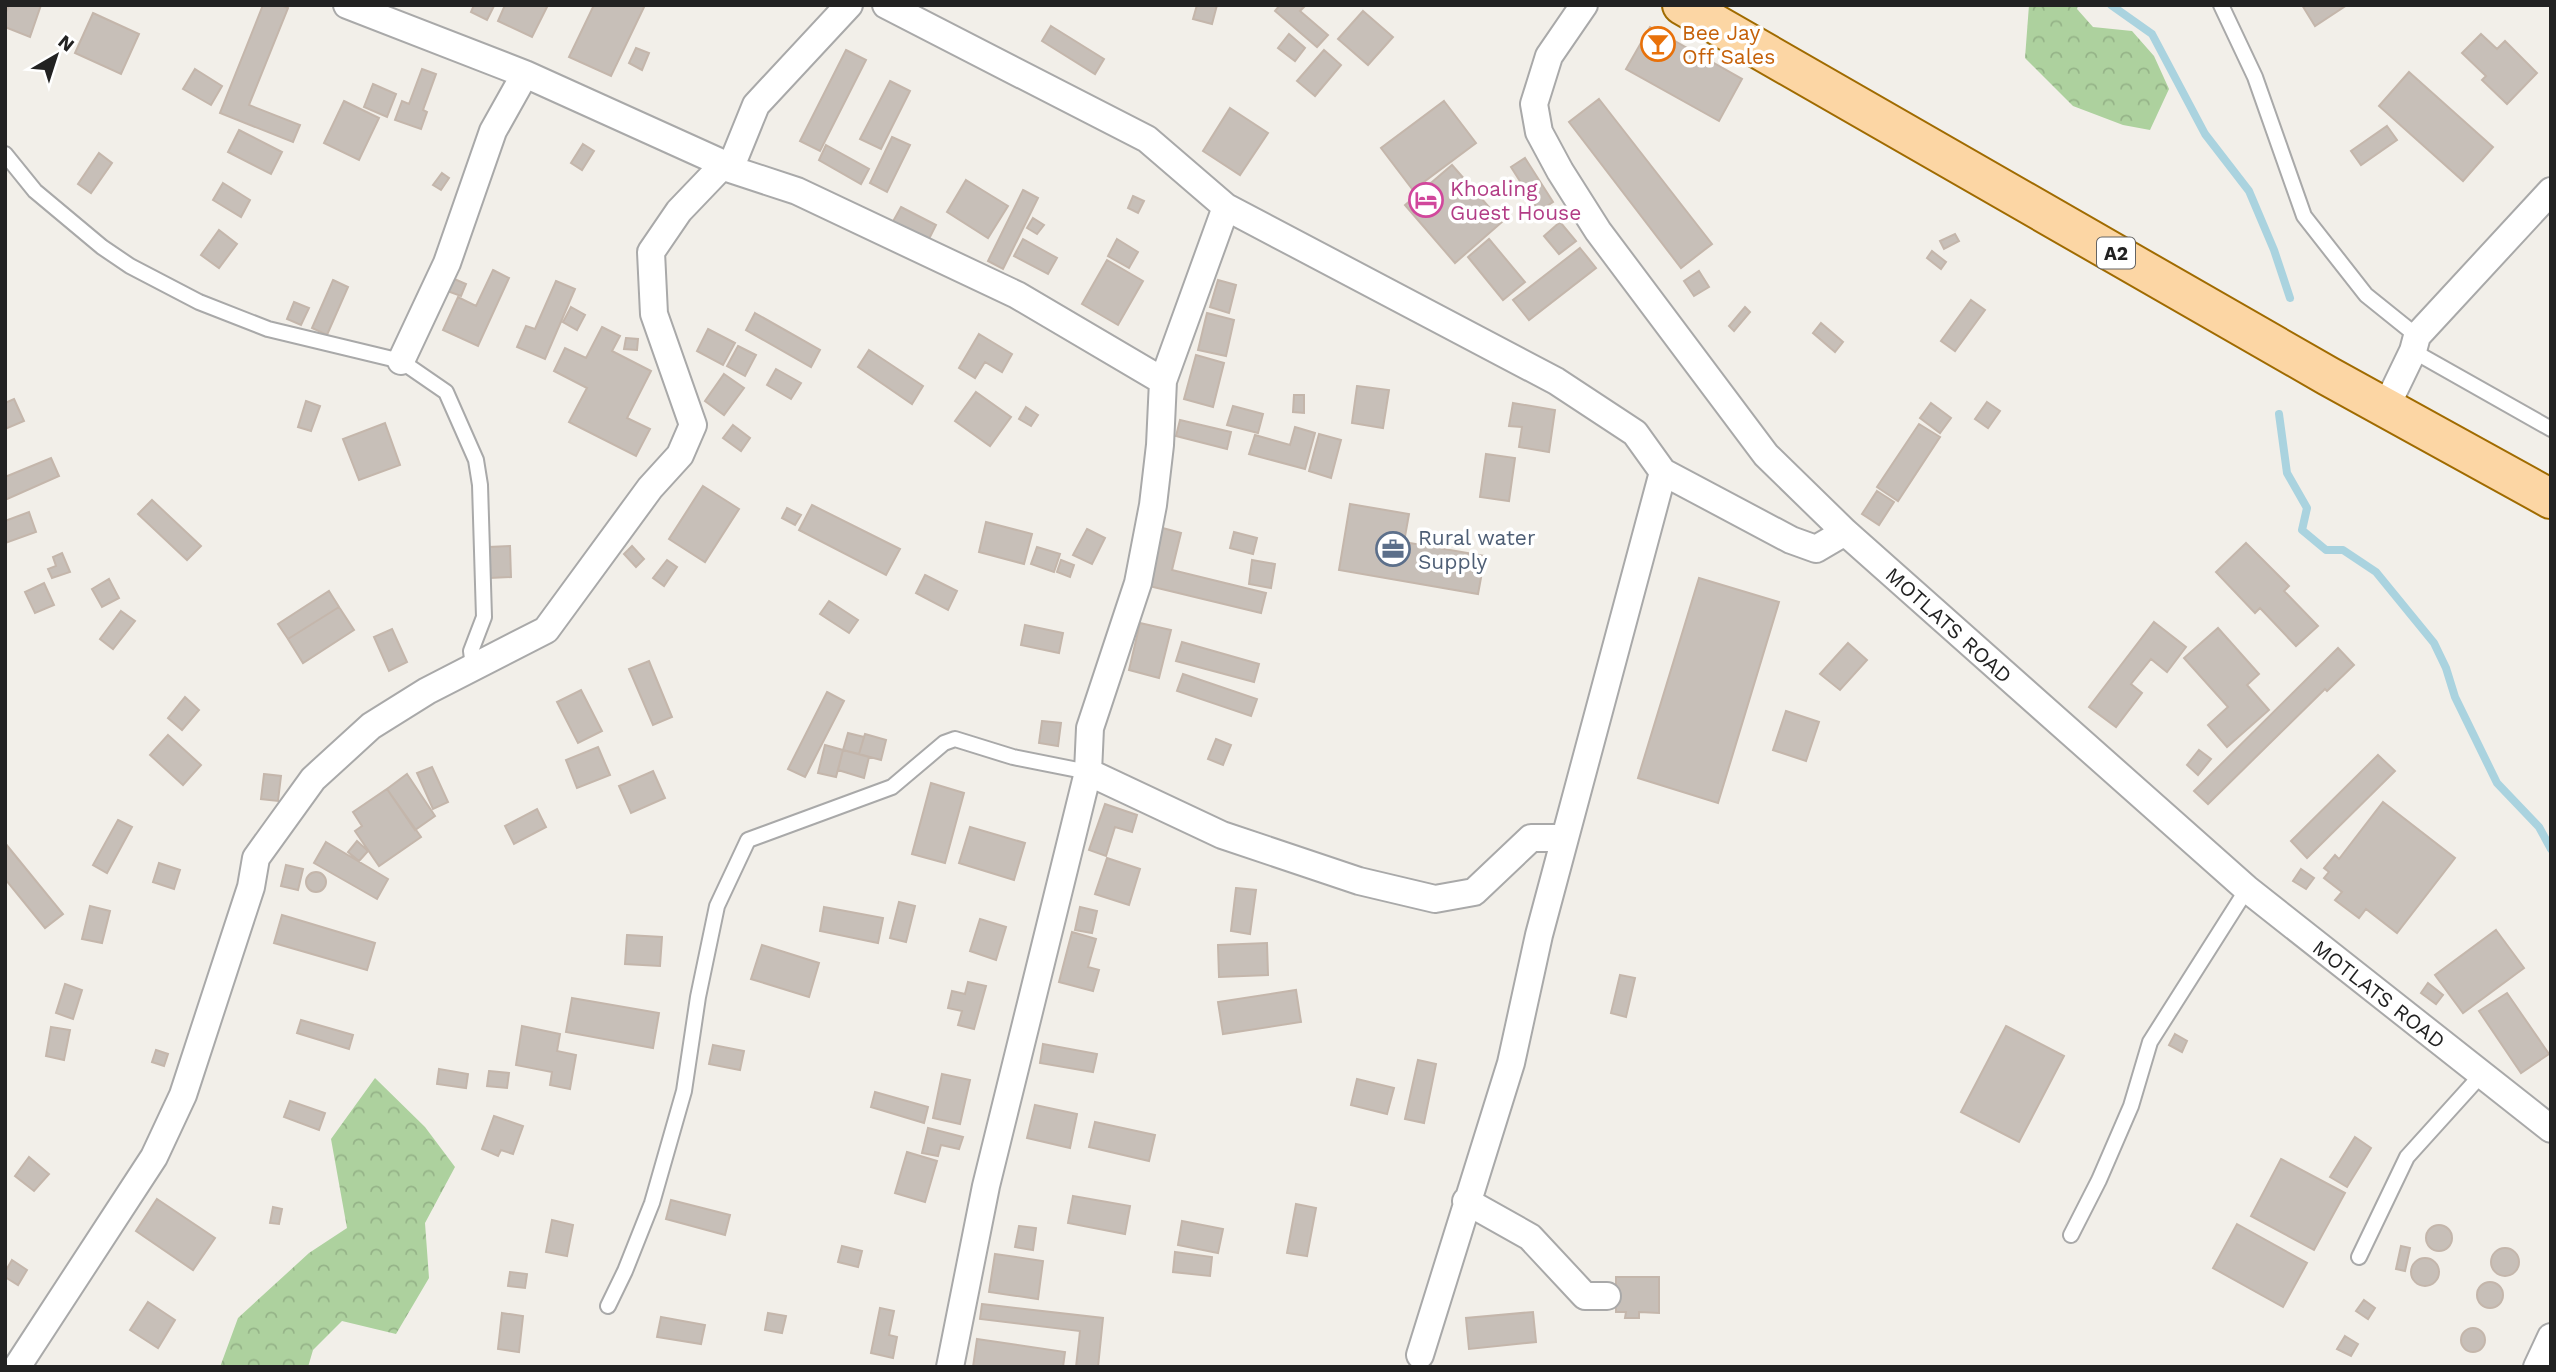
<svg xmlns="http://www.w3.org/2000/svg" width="2556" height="1372" font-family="'Work Sans',sans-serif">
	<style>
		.forest { fill: url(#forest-crowns) }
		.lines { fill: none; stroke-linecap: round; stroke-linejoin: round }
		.stream { stroke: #aad3df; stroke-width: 8 }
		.building { fill: #c7bfb8; stroke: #c4b6ab; stroke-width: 2 }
		.service-casing { stroke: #a9a9a9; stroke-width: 18 }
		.minor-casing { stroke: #a9a9a9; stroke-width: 30 }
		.primary-casing { stroke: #a06b00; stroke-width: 42 }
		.service { stroke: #fff; stroke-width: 14 }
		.minor { stroke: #fff; stroke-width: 26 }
		.primary { stroke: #fcd6a4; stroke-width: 38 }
		.labels { text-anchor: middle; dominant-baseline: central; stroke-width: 7; stroke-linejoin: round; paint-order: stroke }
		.shield { fill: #fff; stroke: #646464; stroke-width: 2 }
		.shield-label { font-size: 19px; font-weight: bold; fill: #222 }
		.food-label { font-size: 21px; fill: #c56008; stroke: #fff; text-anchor: start }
		.hotel-label { font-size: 21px; fill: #b23c85; stroke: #fff; text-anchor: start }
		.service-label { font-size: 21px; fill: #4e5e75; stroke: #fff; text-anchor: start }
		.street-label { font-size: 21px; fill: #222; stroke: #fff }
	</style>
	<defs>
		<pattern id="forest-crowns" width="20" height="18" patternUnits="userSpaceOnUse" patternTransform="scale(1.75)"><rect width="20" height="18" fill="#add19e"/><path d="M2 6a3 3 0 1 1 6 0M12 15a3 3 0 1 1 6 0" fill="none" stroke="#95b388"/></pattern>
	</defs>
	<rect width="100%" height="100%" fill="#f2efe9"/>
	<path class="forest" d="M2029 5H2078L2077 9 2093 27 2132 31 2154 56 2169 89 2150 130 2123 125 2073 106 2025 58Z
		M375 1078 425 1127 455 1167 425 1223 429 1278 396 1334 342 1321 313 1350 308 1367H220L238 1318 309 1253 347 1228 331 1139Z"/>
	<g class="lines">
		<path class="stream" d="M2111 5 2152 34 2205 134 2249 191 2274 250 2290 298
			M2279 414 2287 473 2307 508 2302 530 2326 550H2343L2376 572 2434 643 2446 668 2455 697 2497 783 2539 827 2551 849"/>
	</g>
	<path class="building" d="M9 5H41L30 37 5 27V15Z
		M263 5H281L288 8 249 105 300 125 293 142 220 113Z
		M474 5H492L494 6 487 20 471 12Z
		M505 5H548L532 37 498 21Z
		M594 5H645L611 76 569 57Z
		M1197 5H1217L1212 24 1193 19Z
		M1280 5H1306L1300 11 1328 35 1317 47 1275 11Z
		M2302 5H2347L2315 26Z
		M1363 11 1393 37 1368 65 1338 39Z
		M93 13 139 34 121 74 75 53Z
		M1051 26 1104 59 1095 74 1042 41Z
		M1650 27 1742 79 1719 121 1626 69Z
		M1289 34 1305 48 1295 61 1278 48Z
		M2481 34 2497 49 2505 41 2537 73 2507 104 2482 80 2486 76 2462 53Z
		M636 48 649 53 642 70 629 63Z
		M846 50 866 60 820 151 800 141Z
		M1324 50 1341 65 1315 96 1297 81Z
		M195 69 222 86 211 105 183 89Z
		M422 69 436 74 423 110 427 112 421 129 395 120 402 101 409 104Z
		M2409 72 2493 147 2463 181 2379 106Z
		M890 81 910 91 881 149 860 139Z
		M373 84 396 94 387 117 364 107Z
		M1599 99 1712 244 1681 268 1569 122Z
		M344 101 379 118 359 160 324 143Z
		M1444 101 1476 143 1413 190 1381 148Z
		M1230 108 1268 133 1240 175 1203 151Z
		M2387 126 2397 140 2361 165 2351 151Z
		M239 130 282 152 271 174 228 152Z
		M892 137 910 145 887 192 870 183Z
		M583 144 594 151 582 170 571 163Z
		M826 145 869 169 861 184 819 160Z
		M99 153 112 163 91 193 78 184Z
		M1525 158 1553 202 1539 211 1511 167Z
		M1452 165 1502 222 1455 263 1405 205Z
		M442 173 449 178 441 190 433 185Z
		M966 180 1008 206 988 238 947 212Z
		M223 183 250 200 241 217 213 200Z
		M1023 190 1038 198 1003 269 988 261Z
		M1133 196 1144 201 1138 213 1128 208Z
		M901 207 936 225 927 243 891 225Z
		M1033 218 1044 225 1037 234 1027 228Z
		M1560 222 1576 241 1559 254 1544 236Z
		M219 230 237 244 219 268 201 255Z
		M1955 234 1959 241 1944 249 1940 241Z
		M1023 239 1057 258 1048 274 1014 256Z
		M1117 239 1138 252 1129 268 1108 256Z
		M1489 239 1525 282 1503 300 1468 257Z
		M1580 248 1596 268 1529 320 1513 300Z
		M1932 251 1946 262 1941 269 1927 258Z
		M1107 260 1143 281 1118 325 1082 304Z
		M493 270 509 278 478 346 443 330 458 297 476 306Z
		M1699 271 1709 287 1694 296 1684 281Z
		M452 278 466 284 461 296 447 291Z
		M333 280 348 287 327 335 312 328Z
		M1218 280 1236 285 1229 313 1210 307Z
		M556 281 575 289 545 359 517 347 526 326 535 329Z
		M1971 300 1985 310 1955 351 1941 341Z
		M294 302 309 308 301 325 287 319Z
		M571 307 585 315 577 330 563 322Z
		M1745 307 1750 312 1734 331 1729 326Z
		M755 313 820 350 811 367 746 330Z
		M1207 313 1234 320 1226 356 1198 350Z
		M1821 323 1843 342 1835 352 1813 333Z
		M602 327 620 336 612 351 651 371 627 418 650 429 636 456 569 422 587 388 554 371 565 348 586 358Z
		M708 329 735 343 723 365 697 351Z
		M979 334 1012 354 1002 372 985 362 975 378 959 368Z
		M626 338 638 339 637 350 624 349Z
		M738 346 756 355 745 376 727 366Z
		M869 350 923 386 912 404 858 367Z
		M1196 355 1224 363 1213 407 1184 399Z
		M776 369 801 383 791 399 767 385Z
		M724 374 744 388 724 415 705 401Z
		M1357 386 1389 390 1383 428 1352 423Z
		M976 392 1011 417 990 446 955 421Z
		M1294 395H1304V413L1293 412Z
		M14 399 24 421 5 429V403Z
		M306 401 320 406 311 431 298 427Z
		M1987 402 2000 411 1988 428 1975 419Z
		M1513 403 1555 410 1549 452 1519 447 1522 427 1509 426Z
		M1931 403 1951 418 1940 433 1920 418Z
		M1233 406 1263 414 1258 433 1227 425Z
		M1026 407 1038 415 1031 426 1019 419Z
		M1180 420 1231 432 1227 449 1176 436Z
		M385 423 400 465 359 480 343 439Z
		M1919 424 1940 437 1898 501 1877 487Z
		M733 425 750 438 741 451 723 438Z
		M1295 427 1315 433 1305 469 1249 454 1255 435 1290 445Z
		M1319 434 1341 440 1331 478 1309 471Z
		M1486 454 1515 458 1509 501 1480 497Z
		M51 458 59 476 5 500V477Z
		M703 486 739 509 705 562 669 539Z
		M1877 491 1894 502 1879 525 1862 514Z
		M152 500 201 546 187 560 138 514Z
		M1350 504 1409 514 1404 542 1485 556 1478 594 1339 570Z
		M812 505 900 549 886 575 799 530Z
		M787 508 801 515 795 525 782 518Z
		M29 512 36 532 5 543V521Z
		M986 522 1032 534 1024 564 979 552Z
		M1159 527 1181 533 1172 570 1266 593 1261 613 1145 585Z
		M1087 529 1105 538 1092 564 1073 555Z
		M1234 532 1257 538 1253 554 1230 548Z
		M2246 543 2289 586 2284 591 2318 626 2296 646 2260 608 2255 613 2216 572Z
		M510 546 511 577 490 578 489 547Z
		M632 546 644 559 636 567 624 554Z
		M1037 547 1060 554 1054 572 1031 564Z
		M62 553 70 572 52 578 48 569 56 566 53 557Z
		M667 560 677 567 664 586 653 578Z
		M1061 560 1074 565 1070 577 1057 572Z
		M1252 560 1275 564 1271 588 1249 584Z
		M925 575 957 591 948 610 916 593Z
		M1699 578 1779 602 1718 803 1638 778Z
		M109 579 119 598 102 607 92 589Z
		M44 583 54 605 35 613 25 592Z
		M329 591 339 607 288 639 278 624Z
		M829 601 858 620 849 633 820 614Z
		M339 607 354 630 303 663 288 639Z
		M121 611 135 621 113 649 100 639Z
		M2154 622 2186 647 2167 672 2151 659 2131 684 2142 693 2116 727 2089 707Z
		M1140 623 1171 630 1159 678 1129 670Z
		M1025 625 1063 633 1059 653 1021 645Z
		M2218 628 2259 674 2247 685 2269 710 2227 747 2208 725 2228 707 2184 658Z
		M392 629 407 662 389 671 374 637Z
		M1182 642 1259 664 1254 682 1176 661Z
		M1848 643 1867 660 1840 690 1820 674Z
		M2338 648 2354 665 2327 691 2325 689 2208 804 2194 791Z
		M649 661 672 717 653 725 629 669Z
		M1183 674 1257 699 1251 716 1177 691Z
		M581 690 602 731 578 743 557 702Z
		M827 692 844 701 805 777 788 769Z
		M185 697 199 710 182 730 168 718Z
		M1786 711 1819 722 1806 761 1773 750Z
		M1042 721 1061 723 1058 746 1039 743Z
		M848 733 864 737 859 754 843 750Z
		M865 734 886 740 881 760 859 754Z
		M168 735 201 765 183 785 150 755Z
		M1216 739 1231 745 1223 765 1208 759Z
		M825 745 843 750 836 777 818 773Z
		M598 747 610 775 577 788 566 760Z
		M843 750 869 757 864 778 838 770Z
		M2199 750 2211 759 2198 775 2187 765Z
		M2378 755 2395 771 2307 858 2291 841Z
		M432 767 448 802 433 809 417 773Z
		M653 771 665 798 631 813 619 786Z
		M264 774 281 776 278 801 261 799Z
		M407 774 435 816 415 830 387 789Z
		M931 783 964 793 945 863 912 854Z
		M387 789 421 837 379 866 355 831 362 826 353 812Z
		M2383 802 2455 858 2397 933 2366 909 2359 918 2335 900 2342 892 2324 878 2329 872 2324 868 2335 855 2339 859Z
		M1105 804 1137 815 1132 832 1115 827 1106 856 1089 850Z
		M537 809 546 827 514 844 505 826Z
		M118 820 132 827 107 873 93 865Z
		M970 827 1025 843 1014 880 959 863Z
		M357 841 368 851 359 861 348 852Z
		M326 842 388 879 377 899 314 863Z
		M5 843 63 914 45 928 5 879Z
		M1107 858 1140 869 1129 905 1095 894Z
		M159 863 180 870 174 889 153 882Z
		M286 865 303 869 298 890 281 886Z
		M2301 869 2314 878 2306 889 2293 881Z
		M306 882a10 10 0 1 1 20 0a10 10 0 1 1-20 0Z
		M1236 888 1256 890 1250 934 1231 931Z
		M899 902 915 906 906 942 890 938Z
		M90 906 110 911 102 943 82 939Z
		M824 907 883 918 878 943 820 931Z
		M1080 907 1097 911 1092 933 1075 930Z
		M282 915 375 943 367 970 274 943Z
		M980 919 1006 927 996 960 970 951Z
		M2496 930 2524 968 2463 1013 2435 975Z
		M1072 932 1096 939 1088 967 1099 970 1093 991 1059 982Z
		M627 935 662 937 660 966 625 964Z
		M1267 943 1268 975 1219 977 1218 945Z
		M762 945 819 963 809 997 751 979Z
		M1620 975 1635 978 1626 1017 1611 1013Z
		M968 982 986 986 974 1029 958 1025 962 1011 948 1008 952 991 965 994Z
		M2428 983 2443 995 2436 1004 2421 993Z
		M65 984 82 990 73 1019 56 1013Z
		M1296 990 1301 1022 1223 1034 1218 1002Z
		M2507 993 2549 1054 2521 1073 2479 1011Z
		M572 998 659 1013 653 1048 566 1032Z
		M301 1020 353 1035 349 1049 297 1033Z
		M522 1026 560 1034 557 1051 576 1055 570 1089 550 1085 552 1072 516 1065Z
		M2006 1026 2064 1056 2019 1142 1961 1112Z
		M51 1027 70 1030 64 1060 46 1056Z
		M2175 1034 2187 1041 2182 1052 2169 1045Z
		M1043 1044 1097 1054 1093 1072 1040 1063Z
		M713 1045 744 1051 740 1070 709 1064Z
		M156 1050 168 1054 164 1066 152 1062Z
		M1418 1060 1436 1064 1424 1123 1405 1119Z
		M439 1069 468 1074 466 1088 437 1084Z
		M489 1071 509 1073 507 1088 487 1086Z
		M942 1074 970 1080 960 1124 933 1118Z
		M1357 1079 1394 1088 1387 1114 1351 1105Z
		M875 1092 928 1107 924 1123 871 1107Z
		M290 1101 325 1113 319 1130 284 1117Z
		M1035 1105 1077 1114 1070 1148 1027 1138Z
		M494 1116 523 1126 513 1154 501 1150 498 1156 482 1149Z
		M1095 1122 1155 1135 1149 1161 1089 1147Z
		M928 1128 963 1137 959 1149 941 1145 938 1156 922 1153Z
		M2355 1137 2371 1148 2347 1187 2330 1177Z
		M907 1152 937 1161 925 1202 895 1193Z
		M29 1157 49 1174 34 1191 15 1176Z
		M2281 1159 2345 1193 2314 1250 2251 1216Z
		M1073 1196 1130 1206 1125 1234 1068 1223Z
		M157 1199 215 1238 193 1270 136 1231Z
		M671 1200 730 1215 725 1235 666 1219Z
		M1296 1204 1316 1208 1307 1256 1287 1253Z
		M273 1207 282 1209 279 1224 270 1223Z
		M552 1220 573 1225 567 1256 546 1252Z
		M1182 1221 1223 1229 1218 1253 1178 1245Z
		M2237 1224 2307 1263 2283 1307 2213 1268Z
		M2426 1238a13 13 0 1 1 26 0a13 13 0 1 1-26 0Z
		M1019 1226 1036 1228 1033 1250 1015 1247Z
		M842 1246 862 1251 858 1267 838 1262Z
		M2401 1246 2410 1248 2405 1271 2396 1269Z
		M2491 1262a14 14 0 1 1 28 0a14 14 0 1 1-28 0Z
		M1175 1252 1212 1257 1210 1276 1173 1272Z
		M995 1254 1043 1261 1038 1299 989 1292Z
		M2411 1272a14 14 0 1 1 28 0a14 14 0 1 1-28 0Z
		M12 1260 27 1270 18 1285 5 1277V1272Z
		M510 1272 527 1274 525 1288 508 1286Z
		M1616 1277H1659V1313L1639 1312V1318H1625L1626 1312H1616Z
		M2477 1295a13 13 0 1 1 26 0a13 13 0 1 1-26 0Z
		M2364 1300 2375 1308 2368 1319 2356 1311Z
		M148 1302 175 1320 158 1348 130 1330Z
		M982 1304 1103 1318 1098 1367H1076L1080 1331 980 1319Z
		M880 1308 894 1311 889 1335 897 1337 893 1358 871 1353Z
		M1533 1312 1536 1342 1469 1349 1466 1318Z
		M502 1313 523 1316 519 1352 498 1349Z
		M768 1313 786 1316 782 1333 765 1330Z
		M661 1317 705 1325 701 1344 657 1337Z
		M2461 1340a12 12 0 1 1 24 0a12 12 0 1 1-24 0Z
		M2345 1336 2358 1344 2351 1356 2337 1349Z
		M977 1339 1065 1352 1063 1367H973Z"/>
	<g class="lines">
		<g class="service-casing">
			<path id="service" d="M2221 5 2255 77 2304 216 2366 295 2417 336
				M5 154 35 191 102 247 130 266 199 302 268 329 401 361 446 392 476 460 480 485 484 617 471 651 473 666
				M2413 351 2551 429
				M2071 1235 2099 1180 2131 1106 2150 1042 2247 889
				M2359 1257 2407 1157 2482 1074
				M608 1306 625 1271 652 1203 684 1091 698 997 717 906 748 840 892 787 944 743 955 739 1013 757 1088 772"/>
		</g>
		<g class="minor-casing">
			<path id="minor" d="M347 5 525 74 724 164 730 169 797 191 1017 295 1163 381
				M886 5 1147 139 1226 207 1556 381 1635 433 1663 472 1791 540 1816 549 1845 532
				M1584 5 1549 56 1534 104 1539 132 1560 171 1598 231 1766 455 1845 532 2247 889 2551 1129
				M730 169 756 105 849 5
				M401 361 447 263 493 131 525 74
				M2386 407 2413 351 2417 336 2551 191
				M1088 772 1222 835 1359 881 1435 899 1474 892 1531 838H1564
				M1466 1201 1530 1237 1585 1296H1607
				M1420 1355 1511 1063 1539 935 1663 472
				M17 1367 154 1157 183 1095 251 887 256 858 313 779 371 726 427 691 546 630 650 488 680 455 693 425 654 314 651 252 679 211 724 164
				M950 1367 986 1186 1088 772 1090 728 1138 583 1153 505 1160 445 1163 381 1226 207
				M2537 1367 2551 1337"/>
		</g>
		<g class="primary-casing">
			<path id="primary" d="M1682 5 2328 376 2551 499"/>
		</g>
		<use href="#service" class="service"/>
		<use href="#minor" class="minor"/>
		<use href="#primary" class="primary"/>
	</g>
	<defs>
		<g id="bar-ring" transform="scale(1.75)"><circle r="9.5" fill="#fff" stroke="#e8710a" stroke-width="1.5"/><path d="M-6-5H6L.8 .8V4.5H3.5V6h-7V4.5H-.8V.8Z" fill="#e8710a"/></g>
		<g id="hotel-ring" transform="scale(1.75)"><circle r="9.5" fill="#fff" stroke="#d1479c" stroke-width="1.5"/><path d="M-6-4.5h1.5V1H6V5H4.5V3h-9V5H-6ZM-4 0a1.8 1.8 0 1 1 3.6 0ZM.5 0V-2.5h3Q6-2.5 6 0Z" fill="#d1479c"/></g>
		<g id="office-ring" transform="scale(1.75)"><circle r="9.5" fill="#fff" stroke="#5c6f8a" stroke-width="1.5"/><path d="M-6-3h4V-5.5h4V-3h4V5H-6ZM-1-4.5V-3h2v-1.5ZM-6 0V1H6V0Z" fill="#5c6f8a"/></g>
	</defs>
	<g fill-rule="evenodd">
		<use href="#bar-ring" x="1658" y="44"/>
		<use href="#hotel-ring" x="1426" y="200"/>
		<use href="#office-ring" x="1393" y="549"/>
	</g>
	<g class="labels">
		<rect class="shield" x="2097" y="237.5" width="38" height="31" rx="5"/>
		<g class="shield-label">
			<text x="2116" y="253">A2</text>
		</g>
		<g class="food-label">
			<text x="1682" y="32">Bee Jay<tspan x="1682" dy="24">Off Sales</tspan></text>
		</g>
		<g class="hotel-label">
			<text x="1450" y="188">Khoaling<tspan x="1450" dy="24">Guest House</tspan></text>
		</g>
		<g class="service-label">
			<text x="1418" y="537">Rural water<tspan x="1418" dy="24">Supply</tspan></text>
		</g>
		<g class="street-label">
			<text transform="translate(1949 625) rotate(42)">MOTLATS ROAD</text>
			<text transform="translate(2379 994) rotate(38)">MOTLATS ROAD</text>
		</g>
	</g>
	<rect width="2556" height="1372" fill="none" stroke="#222222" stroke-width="14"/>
	<g transform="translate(56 56) rotate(39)" stroke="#ffffff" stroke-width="5" paint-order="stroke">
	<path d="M0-5L12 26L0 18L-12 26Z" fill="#222222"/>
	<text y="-10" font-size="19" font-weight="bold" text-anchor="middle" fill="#222222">N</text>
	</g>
</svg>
